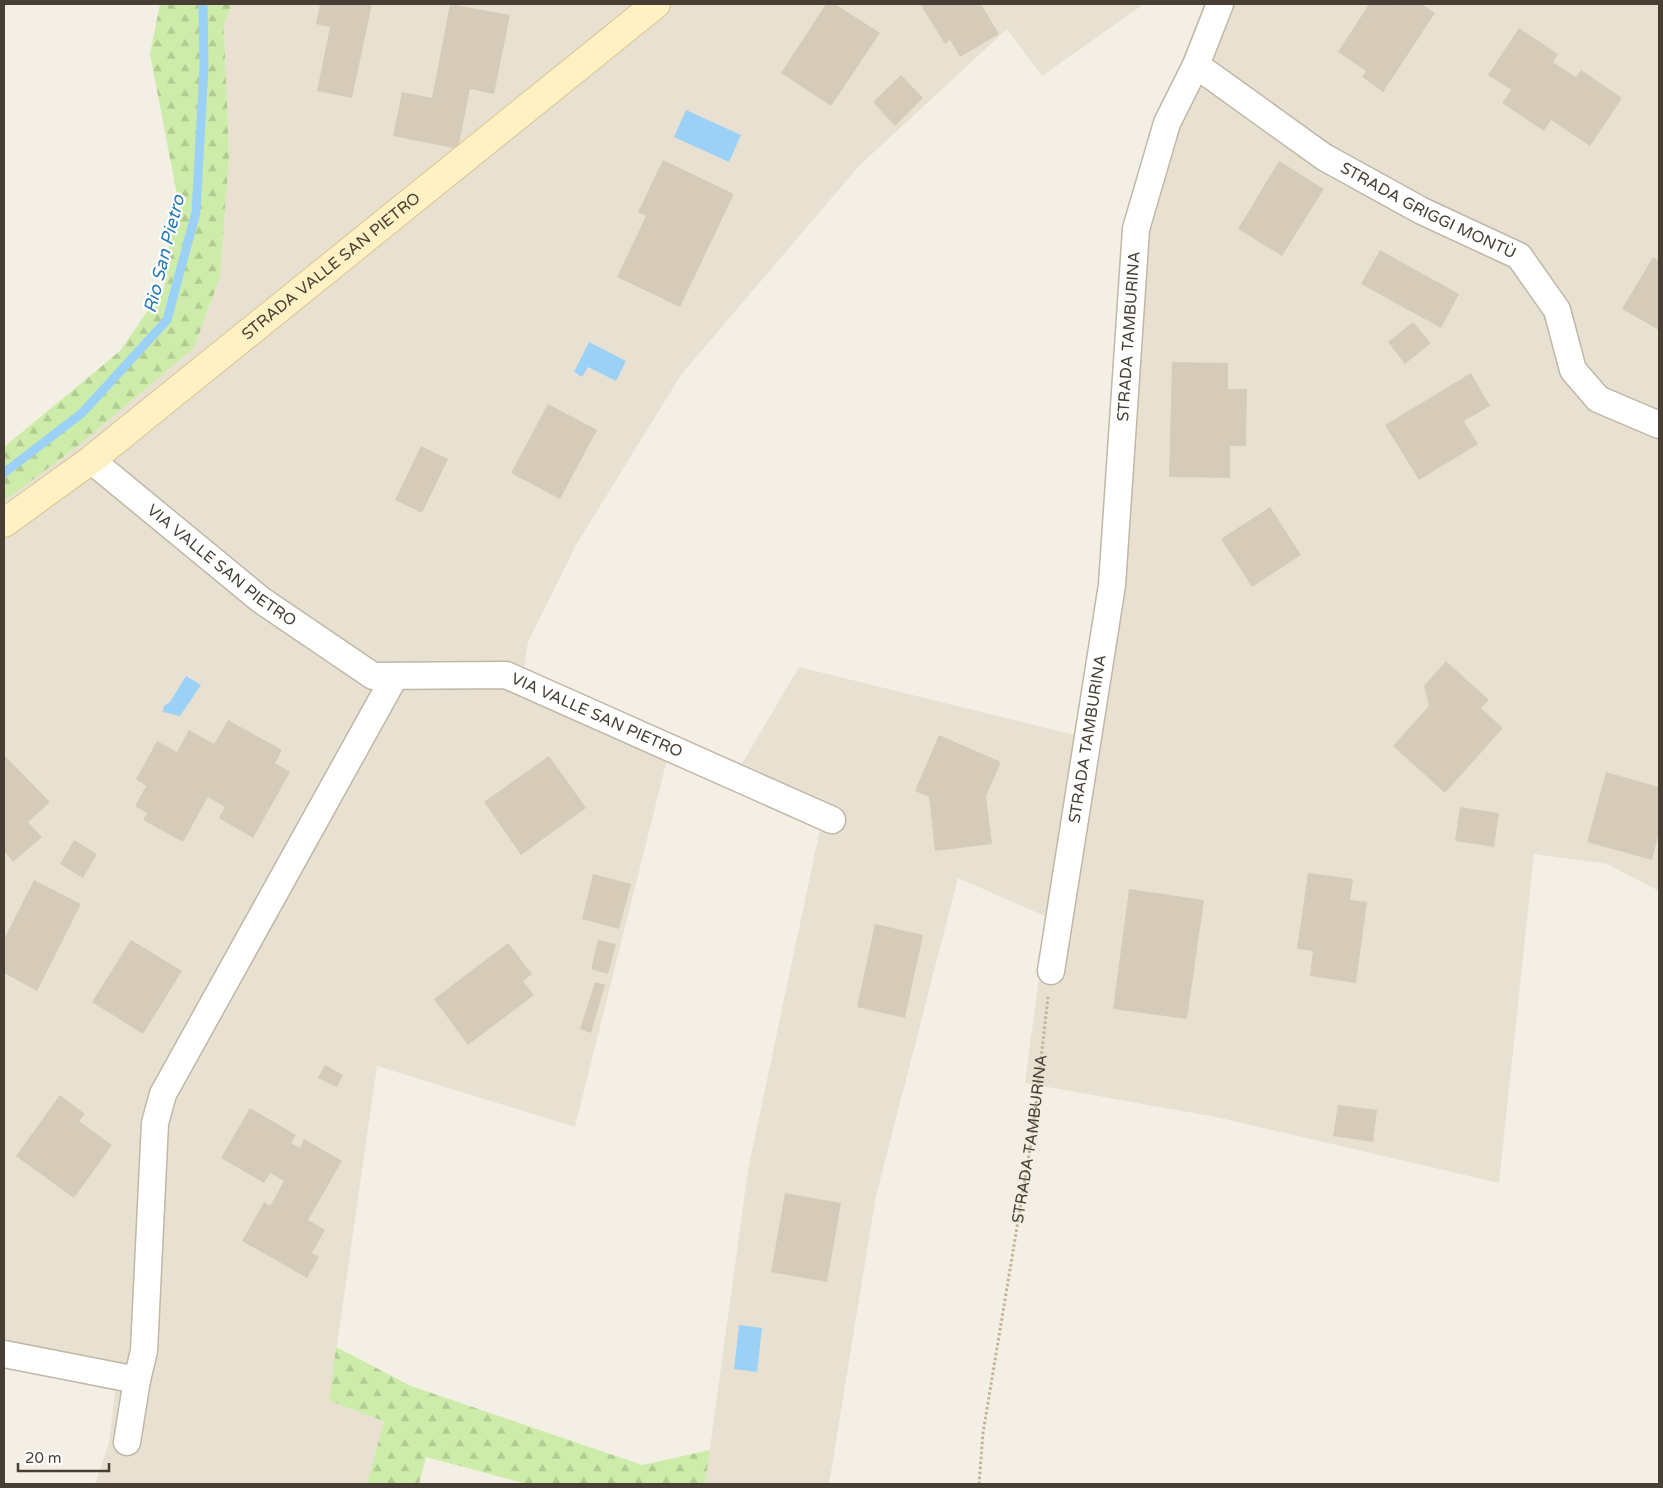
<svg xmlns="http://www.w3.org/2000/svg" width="1663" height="1488" font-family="'Varela Round',sans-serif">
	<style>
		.residential { fill: #e8e1d2 }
		.forest { fill: url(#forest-firs) }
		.water { fill: #9bd1f7 }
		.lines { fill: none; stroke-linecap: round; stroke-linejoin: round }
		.stream { stroke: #9bd1f7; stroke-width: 9 }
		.building { fill: #d6cbb9 }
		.street-casing { stroke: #c0b7a6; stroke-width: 29 }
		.secondary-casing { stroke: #d8c590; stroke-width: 30 }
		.path { stroke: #c3b396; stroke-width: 3; stroke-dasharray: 2.5 2.5; stroke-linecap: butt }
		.street { stroke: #fff; stroke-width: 26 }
		.secondary { stroke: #fff1c3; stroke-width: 28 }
		.labels { text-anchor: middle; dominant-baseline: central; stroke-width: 4.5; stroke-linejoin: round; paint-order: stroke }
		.street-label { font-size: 16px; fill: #473f34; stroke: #fff }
		.water-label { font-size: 18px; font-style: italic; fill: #237bbc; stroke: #fff }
	</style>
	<defs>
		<pattern id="forest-firs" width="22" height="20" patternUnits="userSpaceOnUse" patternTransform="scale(1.25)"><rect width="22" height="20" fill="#ceeca9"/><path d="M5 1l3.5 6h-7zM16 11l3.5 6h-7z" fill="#b2cb92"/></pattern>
	</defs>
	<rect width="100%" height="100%" fill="#f4efe4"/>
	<path class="residential" d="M232 4H1144L1042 76 1007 29 858 167 681 375 576 545 528 642 524 667 677 739 666 764 575 1127 377 1066 329 1401 384 1421 367 1484H95L109 1443 115 1391 4 1367V501L78 446 194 348 220 277 229 158 224 25Z
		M1204 4H1659V891L1607 864 1534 854 1499 1183 1216 1117 1025 1083 1047 917 958 878 876 1196 829 1484H705L748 1170 820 829 740 767 799 667 1075 735 1090 667 1104 534 1159 118Z"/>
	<path class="forest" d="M160 4H232L224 25 229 158 220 277 194 348 78 446 4 501V447L120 351 164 287 176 190 150 54Z
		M336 1347 411 1386 642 1465 710 1450 705 1484H527L426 1457 419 1484H367L384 1421 329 1401Z"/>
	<path class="water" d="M686 110 741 135 729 162 674 137Z
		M589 342 626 361 616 381 588 367 582 377 574 372Z
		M186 676 201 685 180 716 163 712 164 706 170 702Z
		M739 1325 762 1328 757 1372 734 1369Z"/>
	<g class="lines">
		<path class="stream" d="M4 473 82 413 167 320 196 212 204 67 203 4"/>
	</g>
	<path class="building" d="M320 4H372L352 98 317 91 330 27 316 24Z
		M450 4 510 15 494 94 470 89 458 149 393 136 402 92 432 98Z
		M826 4H835L880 33 831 106 781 73Z
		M920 4H981L999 34 960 57 950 40 945 44Z
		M1369 4H1389L1393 6 1395 4H1421L1435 13 1383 92 1362 77 1366 71 1338 52Z
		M1519 28 1558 54 1553 62 1576 77 1581 70 1622 98 1590 146 1551 120 1544 131 1502 103 1511 90 1488 75Z
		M901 75 923 98 895 126 873 102Z
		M663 160 734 194 680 307 617 277 646 216 638 212Z
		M1279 161 1324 189 1282 256 1238 229Z
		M1380 250 1459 294 1441 328 1361 284Z
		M1653 257 1659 261V330L1622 309Z
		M1413 322 1431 343 1405 364 1388 342Z
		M1172 362 1228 363V389H1247L1246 446H1230V478L1169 477Z
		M1471 373 1490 406 1464 421 1478 444 1419 480 1385 425Z
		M548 404 597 430 560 499 511 473Z
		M421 446 448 459 422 513 395 500Z
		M1270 507 1301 555 1252 587 1221 539Z
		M1446 661 1489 700 1481 708 1503 728 1445 793 1393 746 1429 706 1424 686Z
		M228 720 282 750 275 763 290 772 253 838 219 818 225 807 208 797 183 842 143 820 147 813 135 806 146 786 136 779 157 741 177 752 189 730 214 744Z
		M939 735 1001 762 986 796 992 844 935 851 929 797 915 791Z
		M4 755 50 802 28 822 42 837 13 862 4 851Z
		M549 756 586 808 521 855 484 802Z
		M1606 772 1659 787V832L1652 860 1587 842Z
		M1460 807 1499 813 1494 847 1455 841Z
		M74 840 97 854 83 878 60 864Z
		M1308 873 1353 879 1350 900 1367 902 1356 983 1310 976 1313 951 1297 949Z
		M593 874 631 884 619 929 582 919Z
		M34 880 81 904 37 991 4 973V939Z
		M1129 889 1204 900 1187 1019 1113 1009Z
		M875 924 923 935 905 1018 857 1007Z
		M131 940 182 971 143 1034 92 1002Z
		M598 940 616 944 608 974 591 969Z
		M508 943 532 974 523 981 534 995 468 1045 434 999Z
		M595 982 605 985 591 1033 580 1029Z
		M325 1065 343 1075 337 1087 318 1078Z
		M60 1095 85 1114 79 1121 112 1145 74 1198 16 1156Z
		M1338 1105 1377 1110 1373 1142 1333 1136Z
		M250 1108 296 1135 291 1143 300 1148 304 1139 342 1161 308 1220 325 1230 312 1253 319 1257 307 1278 242 1241 264 1202 270 1206 284 1181 270 1173 264 1183 221 1158Z
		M785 1193 841 1203 827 1282 771 1272Z"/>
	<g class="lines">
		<g class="street-casing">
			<g id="street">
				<path id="s2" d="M1196 65 1324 157 1422 211 1519 256 1557 310 1573 370 1598 399 1659 425"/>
				<path id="s3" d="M91 460 261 600 373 676 506 675 832 820"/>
				<path id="s4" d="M1051 971 1112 585 1136 229 1167 123 1196 65 1220 4"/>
				<path d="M4 1354 137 1380 144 1351 155 1123 163 1094 395 676"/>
				<path d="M127 1442 137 1380"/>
			</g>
		</g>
		<g class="secondary-casing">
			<g id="secondary">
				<path id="s5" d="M4 523 91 460 656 4"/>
			</g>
		</g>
		<path class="path" id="s1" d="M979 1484 983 1433 1033 1130 1048 997"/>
		<use href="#street" class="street"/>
		<use href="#secondary" class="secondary"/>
	</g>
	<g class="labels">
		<g class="street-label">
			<text stroke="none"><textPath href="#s2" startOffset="275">STRADA GRIGGI MONTÙ</textPath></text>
			<text stroke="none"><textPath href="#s5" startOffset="416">STRADA VALLE SAN PIETRO</textPath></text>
			<text stroke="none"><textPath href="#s4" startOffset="640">STRADA TAMBURINA</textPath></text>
			<text stroke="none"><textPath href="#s3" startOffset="168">VIA VALLE SAN PIETRO</textPath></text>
			<text stroke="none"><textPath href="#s3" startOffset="588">VIA VALLE SAN PIETRO</textPath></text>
			<text stroke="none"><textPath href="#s4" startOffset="235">STRADA TAMBURINA</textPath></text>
			<text stroke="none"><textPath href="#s1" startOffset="349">STRADA TAMBURINA</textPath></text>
		</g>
		<g class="water-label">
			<text transform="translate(164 254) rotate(-76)">Rio San Pietro</text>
		</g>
	</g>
	<rect width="1663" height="1488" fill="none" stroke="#473f34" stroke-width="10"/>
	<path d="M18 1463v8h91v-8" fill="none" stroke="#473f34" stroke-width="2.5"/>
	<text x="25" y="1463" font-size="15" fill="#473f34" stroke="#ffffff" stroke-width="4" paint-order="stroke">20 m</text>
</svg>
